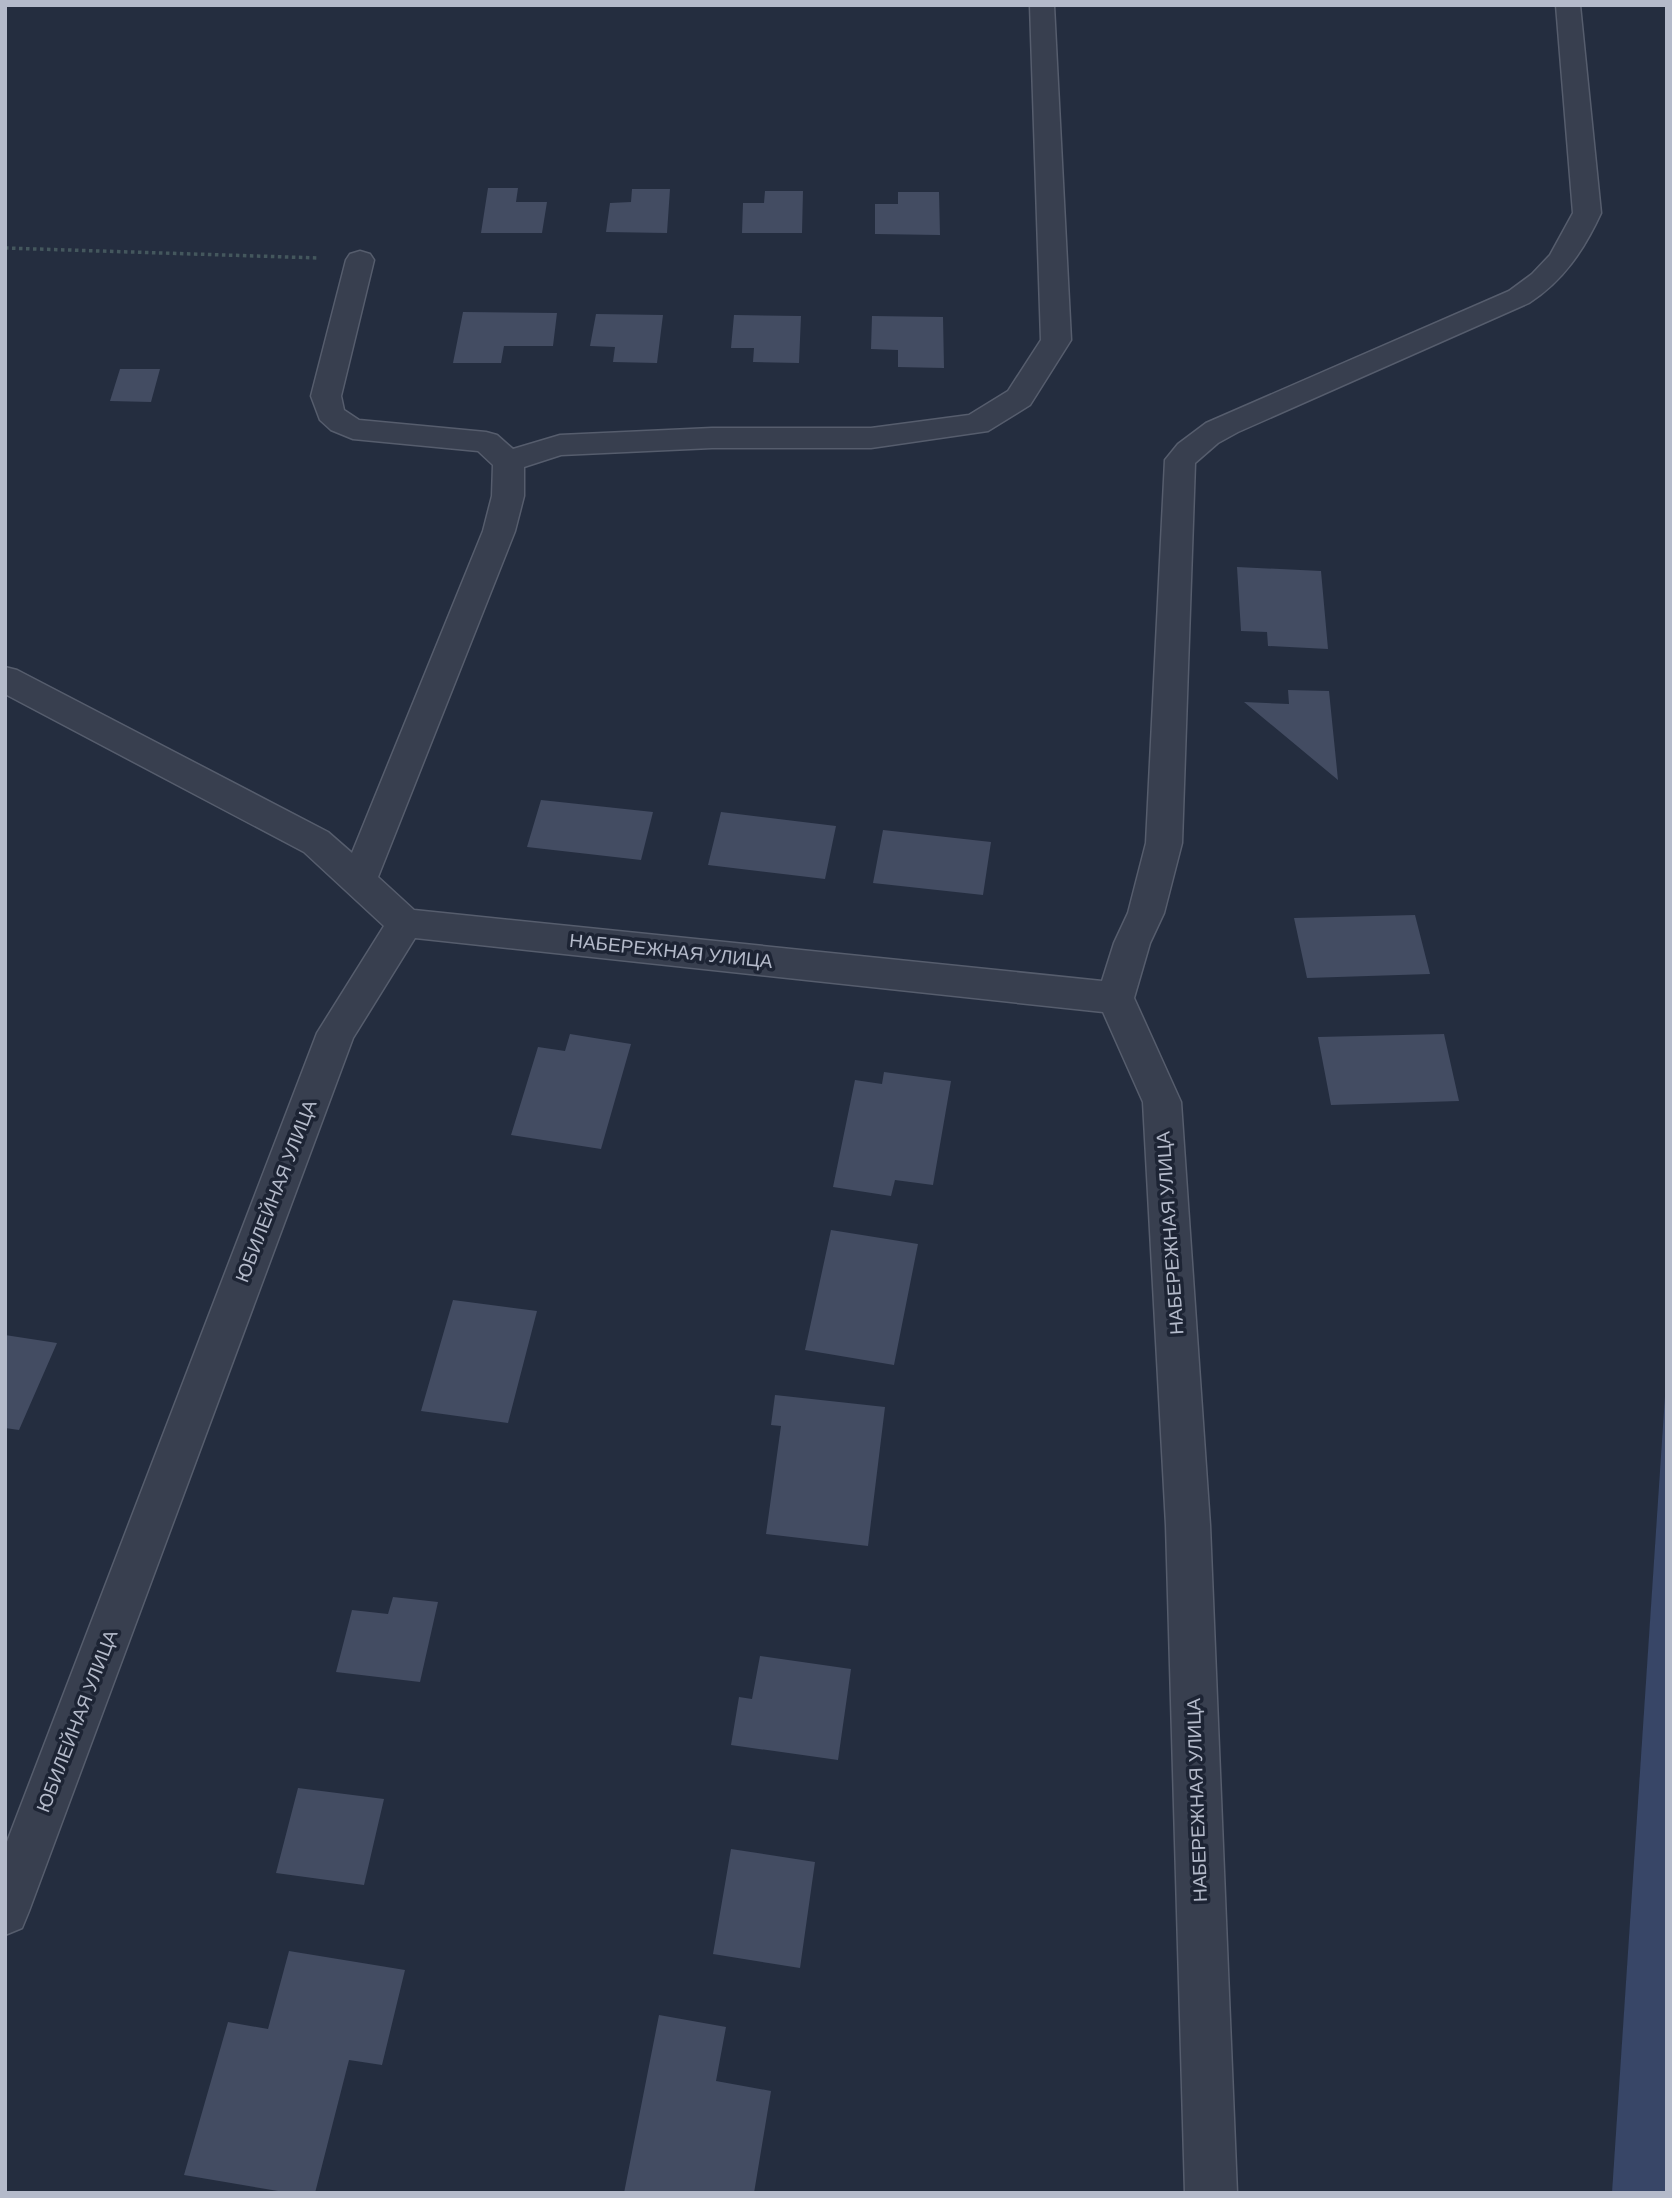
<svg xmlns="http://www.w3.org/2000/svg" width="1672" height="2198" font-family="Arial,sans-serif">
	<style>
		.water { fill: #384667 }
		.building { fill: #434c62 }
		.lines { fill: none; stroke-linecap: round; stroke-linejoin: round }
		.minor-casing { stroke: #565d6d; stroke-width: 3 }
		.path { stroke: #44575d; stroke-width: 3.5; stroke-dasharray: 3.5 3.5; stroke-linecap: butt }
		.minor { fill: #383f4f; fill-rule: evenodd }
		.labels { text-anchor: middle; dominant-baseline: central; stroke-width: 7; stroke-linejoin: round; paint-order: stroke }
		.street-label { font-size: 19px; fill: #b4baca; stroke: #1d2434 }
	</style>
	<rect width="100%" height="100%" fill="#242d3f"/>
	<path class="water" d="M1667 1366V2193H1612Z"/>
	<path class="building" d="M488 188H518L516 202H547L542 233H481Z
		M632 189H670L667 233 606 232 610 203 631 202Z
		M765 191H803L802 233H742L743 203H764Z
		M898 192H939L940 235 875 234V204H898Z
		M463 312 557 313 553 346H504L501 363H453Z
		M596 314 663 315 657 363 613 362 615 347 590 346Z
		M734 315 801 316 799 363 753 362 754 348H731Z
		M872 316 943 317 944 368 898 367V350L871 349Z
		M120 369H160L151 402 110 401Z
		M1237 567 1321 571 1328 649 1268 646 1267 632 1241 631Z
		M1288 690 1329 691 1338 780 1244 702 1289 704Z
		M541 800 653 812 641 860 527 847Z
		M721 812 836 826 825 879 708 865Z
		M883 830 991 842 983 895 873 883Z
		M1415 915 1430 974 1307 978 1294 918Z
		M570 1034 631 1044 601 1149 511 1135 538 1047 565 1051Z
		M1444 1034 1459 1101 1331 1105 1318 1037Z
		M884 1072 951 1081 933 1185 895 1180 891 1196 833 1187 855 1080 882 1084Z
		M831 1230 918 1244 894 1365 805 1350Z
		M453 1300 537 1311 508 1423 421 1411Z
		M5 1335 57 1343 19 1430 5 1428Z
		M775 1395 885 1407 868 1546 766 1534 781 1426 771 1425Z
		M393 1597 438 1602 420 1682 336 1672 352 1610 388 1614Z
		M760 1656 851 1669 838 1760 731 1745 739 1697 752 1699Z
		M298 1788 384 1799 364 1885 276 1873Z
		M731 1849 815 1862 800 1968 713 1954Z
		M289 1951 405 1970 382 2065 349 2060 315 2193H290L184 2175 228 2022 268 2029Z
		M659 2015 726 2027 716 2081 771 2091 754 2193H624Z"/>
	<g class="lines">
		<g class="minor-casing">
			<path id="minor" d="M1030 5H1054L1071 340 1030 405 988 431 871 448H712L561 455 524 467V496L515 531 378 877 414 910 1102 981 1114 943 1128 913 1146 843 1165 460 1178 444 1206 423 1509 291 1532 274 1550 255 1573 213 1556 5H1580L1601 213C1584 250 1563 281 1529 303L1238 432 1218 443 1195 463 1182 843 1164 913 1150 943 1134 998 1181 1102 1210 1525 1237 2193H1185L1166 1525 1143 1102 1103 1012 415 938 353 1038 29 1911 22 1928 5 1935V1847L317 1033 384 926 304 852 5 694V667L17 670 328 832 352 853 483 531 492 496 493 465 478 451 353 439 331 430 320 420 311 396 346 260 350 254 360 251 370 254 374 260 341 396 344 410 359 420 486 432 497 435 513 449 560 435 712 428H871L969 415 1008 391 1041 340Z"/>
		</g>
		<path class="path" d="M5 248 319 258"/>
		<use href="#minor" class="minor"/>
	</g>
	<g class="labels">
		<g class="street-label">
			<text transform="translate(671 951) rotate(6)">НАБЕРЕЖНАЯ УЛИЦА</text>
			<text transform="translate(276 1191) rotate(-69)">ЮБИЛЕЙНАЯ УЛИЦА</text>
			<text transform="translate(1170 1233) rotate(-94)">НАБЕРЕЖНАЯ УЛИЦА</text>
			<text transform="translate(77 1721) rotate(-69)">ЮБИЛЕЙНАЯ УЛИЦА</text>
			<text transform="translate(1197 1800) rotate(-92)">НАБЕРЕЖНАЯ УЛИЦА</text>
		</g>
	</g>
	<rect width="1672" height="2198" fill="none" stroke="#b4baca" stroke-width="14"/>
</svg>
